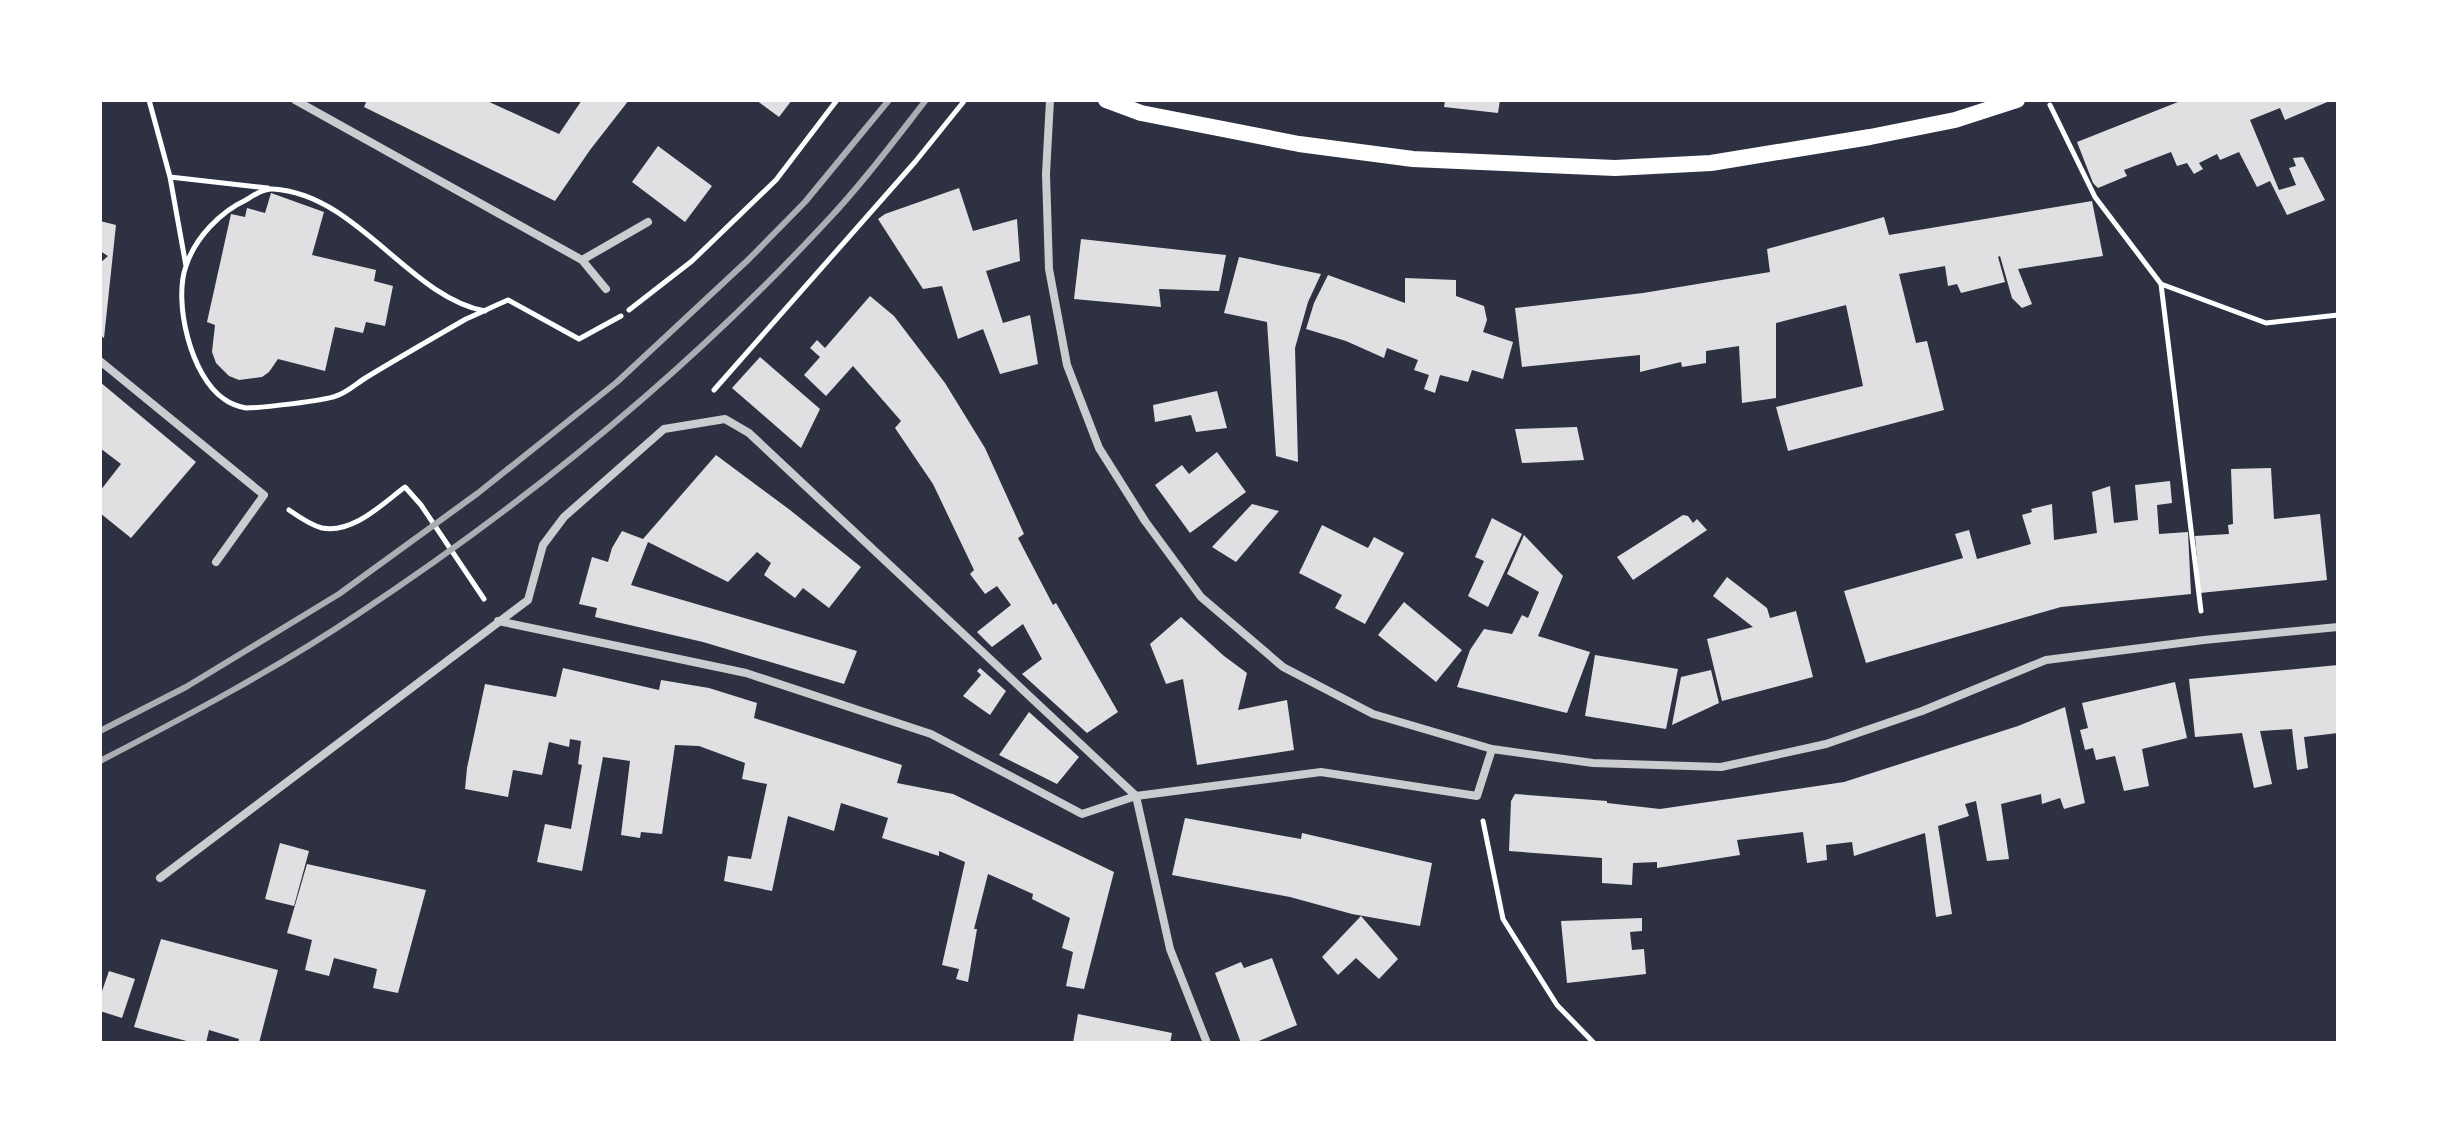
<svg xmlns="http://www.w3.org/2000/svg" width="2438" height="1143" font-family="Poppins,sans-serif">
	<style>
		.building { fill: #e0e0e3 }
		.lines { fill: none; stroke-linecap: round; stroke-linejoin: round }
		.path { stroke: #fff; stroke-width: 5 }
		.minor { stroke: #caccd0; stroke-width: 8 }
		.secondary { stroke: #fff; stroke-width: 16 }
		.rail { stroke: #abadb3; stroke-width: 6 }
	</style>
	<rect width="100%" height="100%" fill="#2d3142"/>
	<path class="building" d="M367 100H485L559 134 582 100H629L590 150 555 201 364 107Z
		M756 100H792L779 117Z
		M1445 100H1500L1498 113 1444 107Z
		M2183 100H2332L2285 120 2280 108 2250 120 2279 190 2296 185 2289 168 2296 166 2293 158 2303 157 2325 200 2287 215 2270 181 2257 187 2239 152 2220 160 2217 154 2199 163 2203 169 2194 174 2187 163 2177 166 2171 152 2124 170 2127 176 2098 188 2093 183 2077 142Z
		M658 146 712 186 685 222 632 182Z
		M959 188 973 231 1017 219 1020 261 986 271 1003 323 1030 315 1038 364 1000 374 983 329 958 339 942 286 923 289 878 219 885 214Z
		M271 193 324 212 312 255 376 270 374 281 393 286 385 326 366 322 363 333 335 327 325 371 278 359 269 372 262 377 239 380 229 376 216 363 212 352 215 325 207 322 231 214 245 217 247 208 265 213Z
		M2092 201 2103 256 2018 269 2032 304 2022 308 2012 298 2000 256 1998 257 2005 282 1961 293 1957 284 1948 286 1945 266 1899 274 1916 343 1927 341 1944 410 1788 451 1776 407 1863 386 1846 305 1776 323V398L1742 403 1739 346 1706 351V363L1682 367 1681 362 1640 372V355L1522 367 1515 308 1643 293 1770 272 1767 249 1884 217 1889 235Z
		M100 221 116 225 104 338 100 335V263L108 256 100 251Z
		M1081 239 1226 255 1219 291 1159 289 1161 307 1074 299Z
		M1239 257 1321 274 1308 302 1295 348 1298 462 1276 456 1267 322 1224 313Z
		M1328 275 1405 303V278L1456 280V296L1484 306 1487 320 1483 332 1513 342 1503 379 1472 370 1468 382 1440 375 1435 393 1424 389 1429 375 1414 370 1418 360 1387 348 1384 358 1346 341 1306 329 1314 303Z
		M870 296 894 316 945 383 985 448 1024 534 1018 538 1053 605 1056 603 1118 712 1087 733 1022 674 1042 659 1023 624 992 647 977 632 1011 605 997 586 985 594 970 574 974 570 933 484 895 428 901 421 853 366 826 396 804 375 820 357 810 348 817 340 825 348Z
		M760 357 820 409 801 448 732 388Z
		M100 382 196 462 131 538 100 513V491L121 464 100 448Z
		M1217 391 1227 428 1196 432 1191 415 1155 422 1153 405Z
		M1577 427 1584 460 1522 463 1515 429Z
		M1217 452 1246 492 1190 533 1155 485 1182 465 1189 474Z
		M716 455 790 510 861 567 829 608 803 588 795 598 764 575 771 563 757 552 728 582 648 542 631 585 857 651 844 684 703 642 595 617 597 608 579 604 592 557 608 562 612 548 622 531 643 539Z
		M2271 468 2274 519 2320 514 2327 580 2200 593 2195 536 2229 534 2228 525 2233 524 2231 469Z
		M2170 481 2172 503 2157 505 2159 534 2188 532 2191 594 2061 607 1866 663 1844 591 1963 558 1955 534 1969 530 1977 559 2031 544 2022 515 2032 512 2031 509 2052 504 2054 540 2097 533 2092 492 2110 486 2114 523 2138 520 2135 485Z
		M1252 504 1279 511 1236 562 1212 547Z
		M1683 515 1688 516 1693 523 1697 519 1707 530 1633 580 1617 557Z
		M1492 518 1522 534 1488 607 1468 596 1484 561 1475 557Z
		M1322 525 1368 548 1374 537 1404 553 1365 624 1335 608 1342 595 1299 573Z
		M1524 535 1563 576 1538 636 1590 652 1567 713 1457 687 1470 650 1484 629 1512 634 1522 615 1528 618 1539 592 1507 574Z
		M1727 577 1767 608 1770 618 1796 611 1813 677 1722 701 1707 639 1753 627 1713 596Z
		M1404 602 1462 650 1436 682 1378 635Z
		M1181 617 1224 656 1247 673 1238 710 1287 700 1294 750 1197 765 1183 679 1166 684 1150 644Z
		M1595 655 1678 669 1666 729 1585 716Z
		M2338 665V733L2304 737 2308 768 2297 770 2292 729 2260 731 2272 784 2254 788 2242 733 2195 737 2189 679Z
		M563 668 659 690 661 680 709 688 757 703 754 718 902 765 897 783 953 794 1114 872 1084 989 1066 986 1073 952 1062 948 1070 918 1032 899 1033 894 988 874 974 929H977L968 982 956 979 959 969 942 965 965 862 939 851V856L882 838 888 818 841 803 834 831 788 816 772 891 724 881 728 856 751 859 767 784 742 779 745 763 699 746 675 745 662 834 641 832 640 838 621 835 630 761 603 757 582 871 537 862 545 824 571 829 582 765 578 764 581 741 570 739 569 747 549 742 542 775 513 770 508 797 465 789 467 768 485 684 556 697Z
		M980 668 1006 691 990 715 963 696 981 675 977 671Z
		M1711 670 1719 703 1672 725 1681 677Z
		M2175 682 2187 738 2142 749 2149 786 2124 791 2115 756 2096 760 2093 748 2085 750 2080 730 2088 728 2082 703Z
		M2065 707 2085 803 2064 809 2060 798 2042 804 2041 794 2001 804 2009 859 1987 861 1976 801 1965 804 1969 816 1938 826 1952 914 1936 917 1925 833 1854 856 1852 842 1826 845 1827 860 1807 863 1803 832 1737 840 1740 855 1657 868V862L1633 863 1632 885 1602 883V858L1509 851 1511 801 1515 794 1607 801V803L1660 809 1797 789 1844 782 2018 726Z
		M1029 712 1079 757 1057 784 999 755Z
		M1185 818 1301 839 1302 833 1432 863 1420 926 1352 914 1290 897 1172 875Z
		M280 843 309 851 294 906 265 899Z
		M307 864 426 890 398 993 373 988 377 969 334 958 329 976 305 970 312 940 287 933Z
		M1361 916 1398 959 1379 979 1356 958 1338 975 1322 957Z
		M1642 918V931L1630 932 1632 950 1644 949 1646 974 1567 983 1561 921Z
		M161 939 278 970 259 1043H238L239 1039 209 1030 206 1043H194L134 1027Z
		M1272 958 1297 1025 1254 1043H1241L1215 973 1241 962 1244 968Z
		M109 971 135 979 122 1018 100 1011V997Z
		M1078 1014 1172 1033 1170 1043H1073Z"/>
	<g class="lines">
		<path class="path" d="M149 100 170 177 186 266
			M2050 105 2095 197 2161 284 2201 611
			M170 177 268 188
			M2161 284 2266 323 2338 315
			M629 310 692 261 776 180 837 100
			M485 311C409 297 357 194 273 189 264 188 254 195 246 200 220 212 195 238 186 266 173 302 191 377 224 399 229 403 239 407 246 408 259 408 324 401 336 396 347 393 357 383 367 377 400 357 433 338 466 319 480 313 494 306 508 300L579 339 621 316
			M714 390 915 162 965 100
			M289 510C299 517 310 525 322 528 353 534 382 504 405 487L421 505 484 599
			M1483 821 1503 919 1557 1005 1594 1043"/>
		<path class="minor" d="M295 100 582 260 606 289
			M1050 100 1046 174 1049 269 1067 365 1099 448 1145 521 1201 597 1283 667 1373 714 1492 749 1593 763 1721 767 1826 744 1922 711 2046 660 2204 640 2338 627
			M582 260 648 222
			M100 361 264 495 216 562
			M498 621 746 673 931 734 1082 814 1136 796 1321 772 1477 796 1492 749
			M1136 796 1170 949 1207 1043
			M160 878 528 600 543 545 564 517 664 429 725 419 749 433 1136 796"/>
		<path class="secondary" d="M1106 100 1141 113 1299 144 1413 159 1615 168 1711 163 1870 137 1955 120 2017 100"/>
		<path class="rail" d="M100 731 186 687 339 594 478 493 617 382 749 259 805 202 889 100
			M100 761C187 716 276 669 358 614 527 502 688 371 826 222 862 184 894 141 926 100"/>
	</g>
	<rect width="2438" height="1143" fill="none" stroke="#ffffff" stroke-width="204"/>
</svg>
